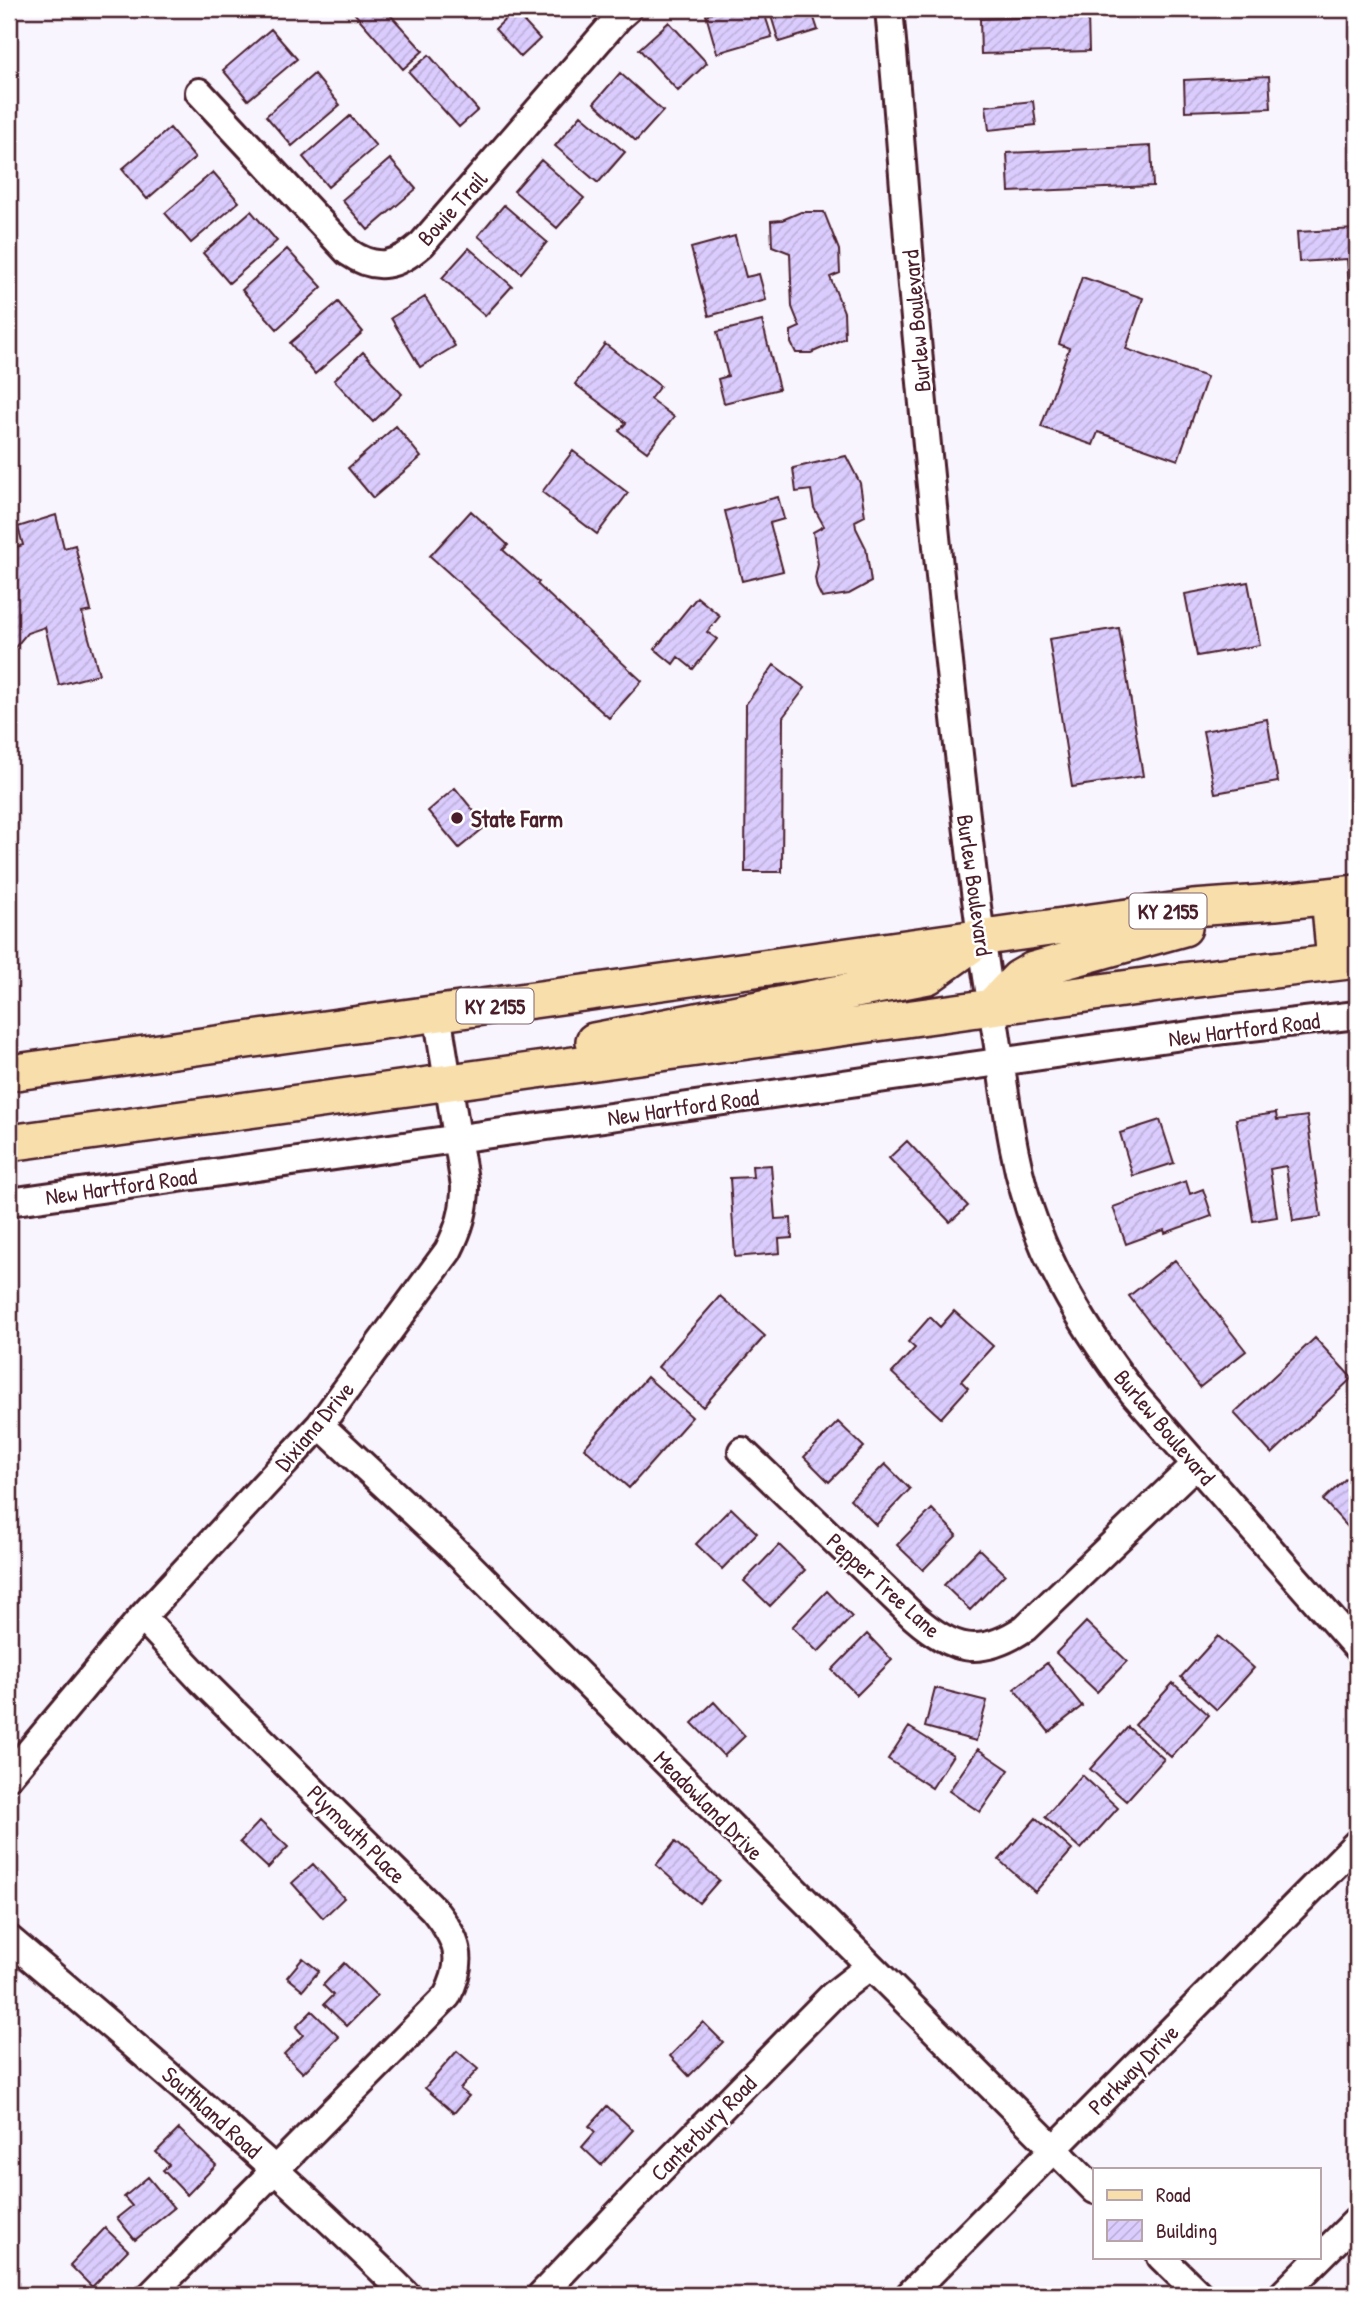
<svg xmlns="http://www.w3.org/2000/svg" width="1366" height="2304" font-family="'Patrick Hand',sans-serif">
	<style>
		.building { fill: url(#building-hatch); stroke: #4a1f2b; stroke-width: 2 }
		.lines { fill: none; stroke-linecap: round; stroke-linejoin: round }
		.minor-casing { stroke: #4a1f2b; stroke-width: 32 }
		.major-casing { stroke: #4a1f2b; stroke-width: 40 }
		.minor { stroke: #fff; stroke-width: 26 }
		.major { stroke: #f8deab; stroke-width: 35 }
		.poi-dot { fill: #4a1f2b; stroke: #fff; stroke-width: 2.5 }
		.labels { text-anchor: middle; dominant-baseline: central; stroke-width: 5; stroke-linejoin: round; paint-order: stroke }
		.shield { fill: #fff; stroke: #80626b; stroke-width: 2 }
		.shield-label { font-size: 21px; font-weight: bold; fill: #4a1f2b }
		.street-label { font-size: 23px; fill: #4a1f2b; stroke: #fff }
		.poi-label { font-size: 23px; font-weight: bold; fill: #4a1f2b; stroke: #fff; text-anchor: start }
	</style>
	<defs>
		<pattern id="building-hatch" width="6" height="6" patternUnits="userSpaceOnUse" patternTransform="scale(1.75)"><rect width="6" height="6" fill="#dbccfe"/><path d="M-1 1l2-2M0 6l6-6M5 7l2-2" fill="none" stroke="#bdafda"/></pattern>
	</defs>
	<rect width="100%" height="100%" fill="#f8f5ff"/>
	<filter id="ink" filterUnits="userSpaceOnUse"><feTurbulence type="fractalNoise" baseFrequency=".0143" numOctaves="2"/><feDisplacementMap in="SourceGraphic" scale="14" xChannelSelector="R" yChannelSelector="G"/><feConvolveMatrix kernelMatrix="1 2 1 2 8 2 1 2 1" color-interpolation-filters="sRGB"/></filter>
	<g filter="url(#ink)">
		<path class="building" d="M359 9H385L423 51 403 69 354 13Z
			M725 9H763L772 37 717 53 706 15Z
			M769 9H811L818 30 779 42Z
			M514 11 540 39 521 57 495 29Z
			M1088 16 1089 51 981 54 980 19Z
			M669 22 707 63 678 91 639 49Z
			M271 29 297 59 248 100 223 70Z
			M429 55 478 110 459 127 409 72Z
			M620 73 663 111 636 141 594 103Z
			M314 74 340 105 292 146 266 116Z
			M1269 76 1271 108 1185 111 1184 80Z
			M1033 101 1036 125 989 130 986 106Z
			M581 115 625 152 598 183 555 146Z
			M350 116 376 146 328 187 303 157Z
			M170 128 195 158 147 199 122 169Z
			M1151 146 1153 186 1009 192 1007 153Z
			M390 159 416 189 368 230 342 200Z
			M541 160 584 198 557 228 514 191Z
			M213 172 239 202 191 243 165 213Z
			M504 205 547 242 521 273 478 236Z
			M251 211 277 241 229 283 203 253Z
			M801 212H824L839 250 840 273 830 277 844 312 845 338 811 353H796L791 343V331L800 327 792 307 790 253 772 246 771 221 782 220Z
			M1357 229V289L1349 290 1347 259 1299 262 1297 232Z
			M735 236 746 277 759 274 766 300 709 316 691 248Z
			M469 248 512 286 485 316 442 278Z
			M287 249 322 287 277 329 242 290Z
			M1082 277 1143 298 1126 349 1207 377 1178 460 1098 432 1093 445 1041 427 1069 348 1059 344Z
			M425 297 455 346 420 367 391 318Z
			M338 302 363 332 315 374 290 343Z
			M762 321 779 389 724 403 718 379 728 376 717 332Z
			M605 344 660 386 650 399 674 417 647 452 619 431 626 423 575 384Z
			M363 352 402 394 373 422 334 380Z
			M396 426 421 457 373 498 348 468Z
			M573 451 628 493 597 534 542 492Z
			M846 456 860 483 865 516 855 521 856 528 866 548 871 582 849 594 822 598 817 588 815 578 818 564 813 532 824 526 814 508 811 490 796 492 793 468Z
			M778 497 784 519 770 523 783 571 742 581 725 511Z
			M471 511 508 545 503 550 539 582 537 584 642 681 609 718 430 556Z
			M56 515 64 548 75 545 91 611 82 613 99 674 59 685 45 627 27 633 9 655V549L23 545 18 527Z
			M1248 582 1260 645 1197 656 1185 594Z
			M697 597 720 616 707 632 717 639 693 669 678 657 673 664 655 649Z
			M1119 628 1143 776 1072 787 1049 639Z
			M774 665 805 688 783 717 782 872H745L746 704Z
			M1267 719 1278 782 1215 793 1203 731Z
			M455 788 486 826 459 848 428 811Z
			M1276 1113 1277 1120 1307 1116 1321 1217 1293 1221 1286 1166 1270 1169 1277 1217 1253 1221 1236 1119Z
			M1160 1120 1174 1163 1133 1176 1120 1133Z
			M907 1141 968 1206 950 1222 889 1158Z
			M771 1165 775 1219 791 1218 792 1238 779 1239 780 1253 735 1257 730 1178 753 1177 752 1166Z
			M1186 1181 1190 1194 1203 1189 1212 1216 1165 1233 1164 1230 1126 1244 1113 1207Z
			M1175 1260 1246 1351 1200 1387 1129 1296Z
			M720 1296 765 1336 703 1407 658 1367Z
			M954 1311 993 1346 961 1381 968 1388 941 1418 892 1373 915 1348 908 1342 930 1317 940 1327Z
			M1315 1338 1352 1378 1272 1454 1234 1413Z
			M647 1377 692 1417 629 1488 584 1448Z
			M838 1422 864 1447 829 1482 804 1457Z
			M885 1464 910 1489 876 1525 850 1499Z
			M1357 1468V1537L1323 1500Z
			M731 1508 757 1533 722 1569 696 1544Z
			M932 1509 957 1535 923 1570 897 1545Z
			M779 1545 805 1570 770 1606 744 1581Z
			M979 1549 1005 1574 970 1610 944 1585Z
			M827 1591 852 1617 818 1652 792 1627Z
			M1086 1622 1127 1661 1097 1692 1056 1653Z
			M867 1634 892 1660 857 1695 832 1670Z
			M1218 1636 1254 1668 1217 1710 1181 1677Z
			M1047 1663 1082 1706 1049 1732 1014 1689Z
			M1173 1683 1209 1715 1171 1757 1135 1725Z
			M935 1688 987 1701 976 1741 925 1727Z
			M714 1702 745 1736 724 1756 692 1723Z
			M909 1727 953 1755 932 1788 888 1759Z
			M1128 1727 1164 1759 1126 1801 1090 1769Z
			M978 1749 1009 1770 980 1812 949 1791Z
			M1082 1775 1118 1808 1081 1849 1045 1817Z
			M1036 1818 1072 1850 1035 1892 999 1860Z
			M260 1821 288 1847 268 1868 240 1842Z
			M675 1842 719 1880 699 1903 656 1865Z
			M313 1864 344 1898 323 1918 292 1883Z
			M303 1958 319 1971 303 1990 287 1977Z
			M344 1963 377 1996 347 2026 324 2004 333 1995 323 1985Z
			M312 2011 339 2037 303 2073 284 2054 303 2035 296 2027Z
			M703 2022 723 2042 689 2076 670 2056Z
			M457 2051 478 2069 460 2089 469 2096 454 2113 425 2088Z
			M607 2106 633 2130 601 2165 582 2147 595 2132 589 2126Z
			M179 2129 216 2165 187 2195 163 2170 169 2165 156 2152Z
			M148 2177 174 2208 135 2240 117 2218 132 2206 124 2197Z
			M105 2228 128 2250 92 2287 70 2265Z"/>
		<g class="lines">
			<g class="minor-casing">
				<path id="minor" d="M889 9C898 101 904 194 912 286 929 471 947 656 969 841 976 905 985 968 996 1032 1006 1097 1012 1165 1036 1227 1059 1288 1094 1341 1133 1393L1357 1648
					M199 92 348 252C377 272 397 266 422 244L619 17 628 9
					M9 1202 1225 1030 1357 1015
					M320 1425 448 1544 1095 2190
					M742 1451 914 1617C953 1651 980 1658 1025 1628L1196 1464
					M142 1617 202 1681 433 1909C458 1940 466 1959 447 1996L151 2295
					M9 1776 142 1617 320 1425 448 1251C459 1229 465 1211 465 1186L437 1013
					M9 1939C145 2054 280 2169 407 2295
					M1161 2257 1200 2295
					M541 2295 660 2170 833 1995 870 1966
					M909 2295 1357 1843
					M1282 2295 1357 2220"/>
			</g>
			<g class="major-casing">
				<path id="major" d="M1329 896 1335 962
					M991 1007 1019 978 1033 970 1184 928
					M594 1041 928 976 978 940
					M9 1073 1193 908 1275 902 1357 893
					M9 1143 1173 982 1357 960"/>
			</g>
			<use href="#minor" class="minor"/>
			<use href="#major" class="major"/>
		</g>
	</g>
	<circle class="poi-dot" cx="457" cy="818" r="7"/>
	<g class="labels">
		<g class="shield">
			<rect x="1129.5" y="893.5" width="77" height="35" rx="5"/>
			<rect x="456.5" y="988.5" width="77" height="35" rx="5"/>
		</g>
		<g class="shield-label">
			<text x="1168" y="911">KY 2155</text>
			<text x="495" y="1006">KY 2155</text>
		</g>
		<g class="street-label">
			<text transform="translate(452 208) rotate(-48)">Bowie Trail</text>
			<text transform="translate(916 321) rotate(-95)">Burlew Boulevard</text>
			<text transform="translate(975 885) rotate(82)">Burlew Boulevard</text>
			<text transform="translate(1244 1029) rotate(-7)">New Hartford Road</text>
			<text transform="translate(683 1107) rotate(-8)">New Hartford Road</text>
			<text transform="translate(121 1186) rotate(-8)">New Hartford Road</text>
			<text transform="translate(314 1426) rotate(-50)">Dixiana Drive</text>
			<text transform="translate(1165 1427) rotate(50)">Burlew Boulevard</text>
			<text transform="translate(884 1585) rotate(42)">Pepper Tree Lane</text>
			<text transform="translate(709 1805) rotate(45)">Meadowland Drive</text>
			<text transform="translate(357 1834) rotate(45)">Plymouth Place</text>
			<text transform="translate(1133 2069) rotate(-45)">Parkway Drive</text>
			<text transform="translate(212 2112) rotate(42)">Southland Road</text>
			<text transform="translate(703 2128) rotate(-45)">Canterbury Road</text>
		</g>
		<g class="poi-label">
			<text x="471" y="818">State Farm</text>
		</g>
	</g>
	<rect width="1366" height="2304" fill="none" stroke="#fff" stroke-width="35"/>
	<rect x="18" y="18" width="1331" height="2269" fill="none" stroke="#4a1f2b" stroke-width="2.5" filter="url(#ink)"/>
	<rect x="1093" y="2168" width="228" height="91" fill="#ffffff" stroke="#b7a5aa" stroke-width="2"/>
	<rect x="1107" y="2190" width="35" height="10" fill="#f8deab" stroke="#b7a5aa" stroke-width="2"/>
	<text x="1156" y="2202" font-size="21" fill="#4a1f2b">Road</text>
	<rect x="1107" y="2220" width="35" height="21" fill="url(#building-hatch)" stroke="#b7a5aa" stroke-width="2"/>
	<text x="1156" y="2238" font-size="21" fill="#4a1f2b">Building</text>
</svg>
